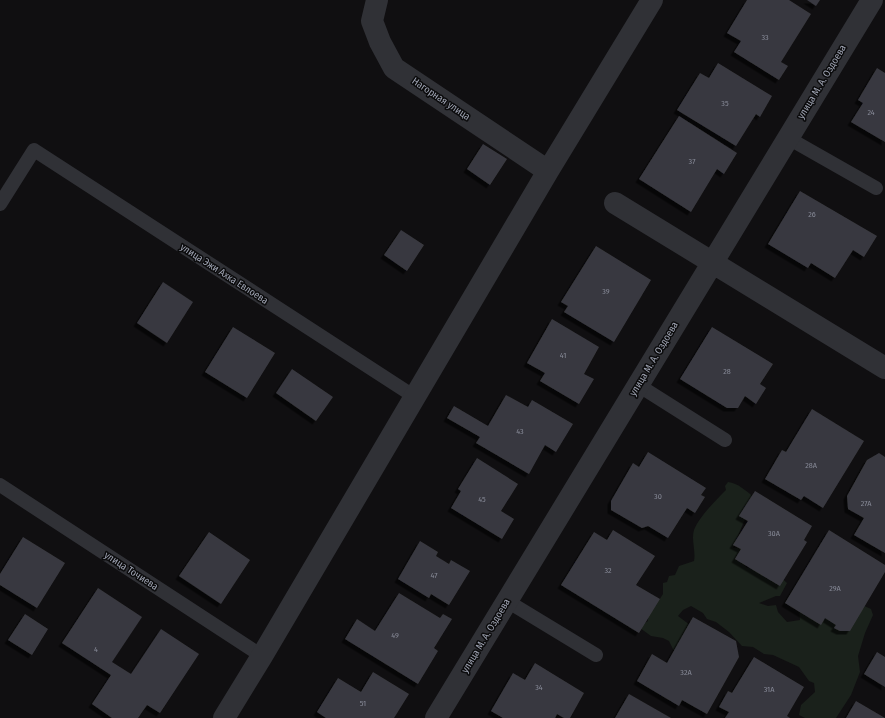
<svg xmlns="http://www.w3.org/2000/svg" width="885" height="718" font-family="'Fira Sans Condensed',sans-serif">
	<style>
		.green { fill: #1a211b }
		.building { fill: #39393f; filter: url(#shadow) }
		.lines { fill: none; stroke-linecap: round; stroke-linejoin: round }
		.lane { stroke: #303136; stroke-width: 14 }
		.street { stroke: #303136; stroke-width: 22 }
		.labels { text-anchor: middle; dominant-baseline: central; stroke-width: 3; stroke-linejoin: round; paint-order: stroke }
		.number-label { font-size: 8px; fill: #868996 }
		.street-label { font-size: 10px; fill: #9fa4b3; stroke: #0b0b0c }
	</style>
	<defs>
		<filter id="shadow"><feDropShadow dx="-3.5" dy="3.5" stdDeviation="0" flood-color="#0009"/></filter>
	</defs>
	<rect width="100%" height="100%" fill="#100f11"/>
	<path class="green" d="M728 482C738 483 746 491 754 497L733 548 742 547 746 559 744 565 747 568 760 566 778 575 787 583 780 596H776L759 603 768 606 776 605 778 612 787 622 800 620 799 609 823 617 862 605 871 609 873 615 865 633 858 656 860 672 851 695 836 718H805L799 715 801 705 815 692 814 683 809 681 799 667 773 655 764 654 753 647 742 646 729 632 716 622 707 619 703 613 691 606 683 610 678 616 690 625 676 655 669 641 663 638 651 636 640 628 643 624 648 621V614L652 611 663 594V583L667 582 669 576 675 575 679 566 694 561C696 551 691 540 694 530 699 517 716 500 726 490L725 486Z"/>
	<path class="building" d="M747 0H789L811 14 781 62 788 66 779 80 734 52 741 41 727 33Z
		M807 0H820L816 6Z
		M718 63 772 96 760 117 756 114 736 146 677 110 700 73 709 78Z
		M877 68 885 73V142L851 122 863 103 858 100Z
		M679 116 737 153 724 174 717 169 691 212 639 179Z
		M483 144 507 159 490 185 467 169Z
		M800 191 877 236 864 257 853 250 835 278 811 263 808 268 768 244Z
		M401 230 424 245 407 271 384 255Z
		M596 246 651 280 614 342 564 312 568 306 561 302Z
		M163 282 193 302 167 343 137 323Z
		M552 319 599 347 584 374 594 379 579 404 540 381 545 373 527 363Z
		M233 327 275 353 247 398 205 372Z
		M712 327 773 364 760 384 766 388 756 404 745 396 738 408H727L680 379Z
		M292 369 333 397 316 421 276 393Z
		M506 395 528 407 532 400 573 424 556 452 545 445 529 474 476 443 480 437 447 418 454 406 488 426Z
		M812 409 864 441 823 508 804 496 801 500 765 479 782 450 786 452Z
		M648 452 706 488 701 495 705 497 695 513 687 508 668 538 648 526 642 528 611 510V501L633 463 639 467Z
		M879 453 885 457V553L854 535 864 518 848 509 847 496 867 460Z
		M477 458 518 484 501 511 514 519 502 539 451 508 461 491 458 489Z
		M755 491 812 526 804 540 807 542 780 586 735 559 741 549 733 545 748 521 739 516Z
		M613 530 655 556 636 585 660 599 639 633 561 585 594 532 607 540Z
		M829 530 885 565V572L850 631H840L834 628 836 625 825 618 821 625 785 603Z
		M209 532 250 560 221 604 179 576Z
		M23 537 65 563 37 608 0 585V574Z
		M420 541 438 552 436 556 449 564 451 560 470 571 449 605 431 594 429 598 398 579Z
		M98 588 142 617 112 662 131 674 161 629 199 654 160 713 147 705 138 718H112L92 704 111 675 62 643Z
		M399 593 440 618 443 614 452 619 434 648 438 651 418 684 345 639 357 619 375 631Z
		M25 614 48 629 32 655 8 640Z
		M693 617 736 641 739 657 707 714 682 700 679 706 637 681 652 654 667 663Z
		M877 652 885 657V687L864 674Z
		M754 657 804 687 787 716 790 718H725L729 712 719 707 728 691 732 693Z
		M535 663 584 693 570 718H564L557 714 555 718H503L491 711 513 673 525 680Z
		M373 672 409 694 394 718H326L317 712 338 678 361 692Z
		M629 694 671 718H615Z
		M856 701 885 718H846Z"/>
	<g class="lines">
		<path class="lane" d="M788 138 876 188
			M0 204 34 150 415 397
			M638 385 725 440
			M0 485 262 656
			M507 601 596 655"/>
		<path class="street" d="M377 0 372 21 380 42 394 68 548 171
			M615 203 885 368
			M224 718 262 656 548 171 652 0
			M436 718 872 0"/>
	</g>
	<g class="labels">
		<g class="number-label">
			<text x="765" y="37">33</text>
			<text x="725" y="103">35</text>
			<text x="871" y="112">24</text>
			<text x="692" y="161">37</text>
			<text x="812" y="214">26</text>
			<text x="606" y="291">39</text>
			<text x="563" y="355">41</text>
			<text x="727" y="371">28</text>
			<text x="520" y="431">43</text>
			<text x="811" y="465">28А</text>
			<text x="658" y="496">30</text>
			<text x="482" y="499">45</text>
			<text x="866" y="503">27А</text>
			<text x="774" y="533">30А</text>
			<text x="608" y="570">32</text>
			<text x="434" y="575">47</text>
			<text x="835" y="588">29А</text>
			<text x="395" y="635">49</text>
			<text x="96" y="649">4</text>
			<text x="686" y="672">32А</text>
			<text x="539" y="687">34</text>
			<text x="769" y="689">31А</text>
			<text x="363" y="703">51</text>
		</g>
		<g class="street-label">
			<text transform="translate(822 82) rotate(-59)">улица М. А. Оздоева</text>
			<text transform="translate(441 99) rotate(34)">Нагорная улица</text>
			<text transform="translate(224 274) rotate(33)">улица Эжи Ахка Евлоева</text>
			<text transform="translate(654 359) rotate(-59)">улица М. А. Оздоева</text>
			<text transform="translate(131 571) rotate(33)">улица Точиева</text>
			<text transform="translate(486 636) rotate(-59)">улица М. А. Оздоева</text>
		</g>
	</g>
</svg>
